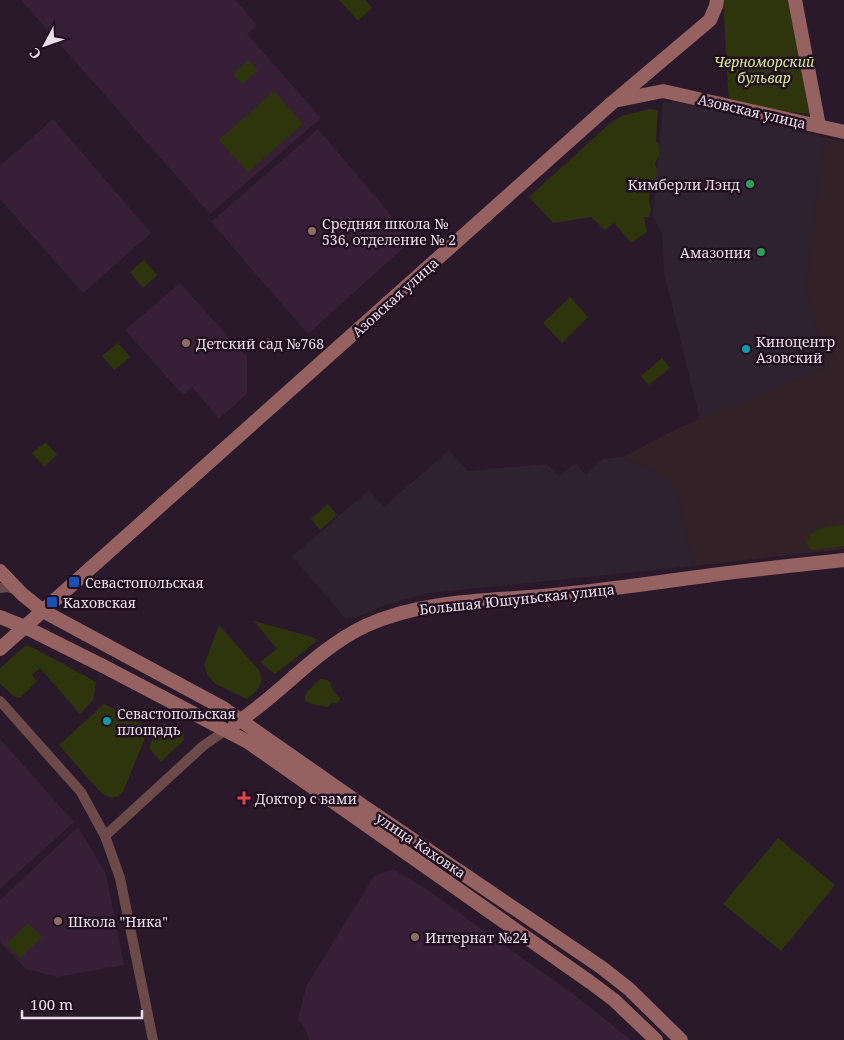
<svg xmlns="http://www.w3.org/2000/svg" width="844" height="1040" font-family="'Noto Serif',serif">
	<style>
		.commercial { fill: #2f2230 }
		.industrial { fill: #332128 }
		.built { fill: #372037 }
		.green { fill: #2e350d }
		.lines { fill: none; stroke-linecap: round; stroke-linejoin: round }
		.street { stroke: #6c4a4a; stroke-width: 10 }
		.secondary { stroke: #966161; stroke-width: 14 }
		.leisure-dot { fill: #2e9e5b; stroke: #210f21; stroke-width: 2 }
		.education-dot { fill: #8d6e63; stroke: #210f21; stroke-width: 2 }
		.culture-dot { fill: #0f9aa8; stroke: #210f21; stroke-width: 2 }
		.transit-dot { fill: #1a4fb4; stroke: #210f21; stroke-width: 2 }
		.health-dot { fill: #e0444e; stroke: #210f21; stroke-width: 2 }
		.labels { text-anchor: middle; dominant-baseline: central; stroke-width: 5; stroke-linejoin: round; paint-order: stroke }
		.park-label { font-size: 14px; font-style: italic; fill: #d9ee84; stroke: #210f21 }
		.street-label { font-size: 14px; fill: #e9dde9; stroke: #210f21 }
		.poi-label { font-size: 14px; fill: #e9dde9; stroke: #210f21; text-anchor: start }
	</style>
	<rect width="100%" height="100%" fill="#2a192b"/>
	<path class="commercial" d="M675 101 824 137 806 286 825 368 700 420 664 273 662 233 653 217 663 102Z
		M449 450 468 471 547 464 559 477 575 463 586 475 603 459 623 457 654 471 676 488 693 566 430 593 388 604 353 619 349 618 346 619 292 556 369 490 384 507Z"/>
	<path class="industrial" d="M824 137 844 142V549L693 566 676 488 654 471 623 457 678 428 825 368 806 286Z"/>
	<path class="built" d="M21 0H235L257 25 247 34 321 118 210 214Z
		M53 119 151 233 83 293 0 199V166Z
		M318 129 412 240 308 334 211 222Z
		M180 283 247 357V394L219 419 192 387 183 395 125 330Z
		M0 739 74 822 0 889Z
		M78 827 106 874 124 965 57 977 26 969 0 942V900Z
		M393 869 426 889 577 997 631 1040H309L306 1030 298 1018 307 985 374 876Z"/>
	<path class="green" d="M339 0H365L372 8 358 21Z
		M723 0H791L809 114 729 105Z
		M248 60 258 70 242 84 233 74Z
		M274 91 303 124 248 172 219 140Z
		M649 109 658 110 656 141 659 145V156L655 163 657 170 656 178 657 182 655 185 647 179V187L650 189 649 201 651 209 649 217H644L647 232 631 243 614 223 605 230 591 217 553 223 529 197 609 124 622 116Z
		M144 260 157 275 143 288 130 272Z
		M570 297 588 317 562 343 543 323Z
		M118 343 130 357 114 370 102 356Z
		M662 358 670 368 649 385 641 376Z
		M46 442 57 455 44 467 32 453Z
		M328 504 337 515 320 530 311 519Z
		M844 525V546L814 550 809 548 807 542C812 526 830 527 844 525Z
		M254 621 312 637 318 640 275 674 260 662 277 649Z
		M219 625 259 670 262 680 257 690 247 699 216 684 208 676 204 665Z
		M25 646H30L96 682 93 700 80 714 40 668 32 675 37 681 21 697 16 698 0 684V668Z
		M320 679C333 679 329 684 334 692 336 694 338 696 340 698L338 703H332L327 707 312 704 304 700 307 692Z
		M104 704 149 728 123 792 118 796 111 798 101 793 59 745Z
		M165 723 183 732 184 740 161 762 149 748 158 725Z
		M778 838 835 885 781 951 723 904Z
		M28 923 42 937 20 958 6 944Z"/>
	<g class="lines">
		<path class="street" d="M0 588 8 587 17 590
			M0 701 81 792 105 836 120 878 153 1040
			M105 836 203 746 226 730"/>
		<path class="secondary" d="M795 0 819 126
			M619 100 663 91 844 132
			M0 571 22 594 43 611 223 708 366 808 601 967 629 989 681 1040
			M0 617 25 627 103 666 248 742 590 982 614 1000 656 1040
			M0 649 613 102 710 20 716 6 717 0
			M235 724C281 694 315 650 365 626 424 599 491 601 554 595 607 590 660 582 712 575 756 569 800 565 844 560"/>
	</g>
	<g class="leisure-dot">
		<circle cx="750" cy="184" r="5"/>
		<circle cx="761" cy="252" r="5"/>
	</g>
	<g class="education-dot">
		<circle cx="312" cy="231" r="5"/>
		<circle cx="186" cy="343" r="5"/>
		<circle cx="58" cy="921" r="5"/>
		<circle cx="415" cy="937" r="5"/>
	</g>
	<g class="culture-dot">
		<circle cx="746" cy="349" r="5"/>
		<circle cx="107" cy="721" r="5"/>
	</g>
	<g class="transit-dot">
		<rect x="68" y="576" width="12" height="12" rx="2.5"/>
		<rect x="46" y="596" width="12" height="12" rx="2.5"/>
	</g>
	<path class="health-dot" d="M241.5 790.5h5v5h5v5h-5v5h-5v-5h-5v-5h5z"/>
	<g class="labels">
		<g class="park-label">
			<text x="764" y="61">Черноморский<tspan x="764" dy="16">бульвар</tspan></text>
		</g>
		<g class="street-label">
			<text transform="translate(752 111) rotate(13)">Азовская улица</text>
			<text transform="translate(395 297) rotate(-42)">Азовская улица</text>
			<text transform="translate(517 599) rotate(-6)">Большая Юшуньская улица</text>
			<text transform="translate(421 845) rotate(34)">улица Каховка</text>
		</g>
		<g class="poi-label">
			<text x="740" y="184" text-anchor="end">Кимберли Лэнд</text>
			<text x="322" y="223">Средняя школа №<tspan x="322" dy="16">536, отделение № 2</tspan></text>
			<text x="751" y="252" text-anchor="end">Амазония</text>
			<text x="756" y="341">Киноцентр<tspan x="756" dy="16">Азовский</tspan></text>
			<text x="196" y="343">Детский сад №768</text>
			<text x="85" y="582">Севастопольская</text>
			<text x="63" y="602">Каховская</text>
			<text x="117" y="713">Севастопольская<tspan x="117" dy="16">площадь</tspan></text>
			<text x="255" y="798">Доктор с вами</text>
			<text x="68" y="921">Школа "Ника"</text>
			<text x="425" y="937">Интернат №24</text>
		</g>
	</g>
	<g transform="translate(45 45) rotate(229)" stroke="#210f21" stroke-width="4" paint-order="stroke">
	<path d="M0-4L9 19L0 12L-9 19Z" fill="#e9dde9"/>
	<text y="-8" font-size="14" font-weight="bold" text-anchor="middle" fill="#e9dde9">С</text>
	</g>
	<path d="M22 1010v8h120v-8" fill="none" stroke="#e9dde9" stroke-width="2.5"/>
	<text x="30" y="1010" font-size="15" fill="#e9dde9" stroke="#210f21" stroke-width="4" paint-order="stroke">100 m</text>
</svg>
